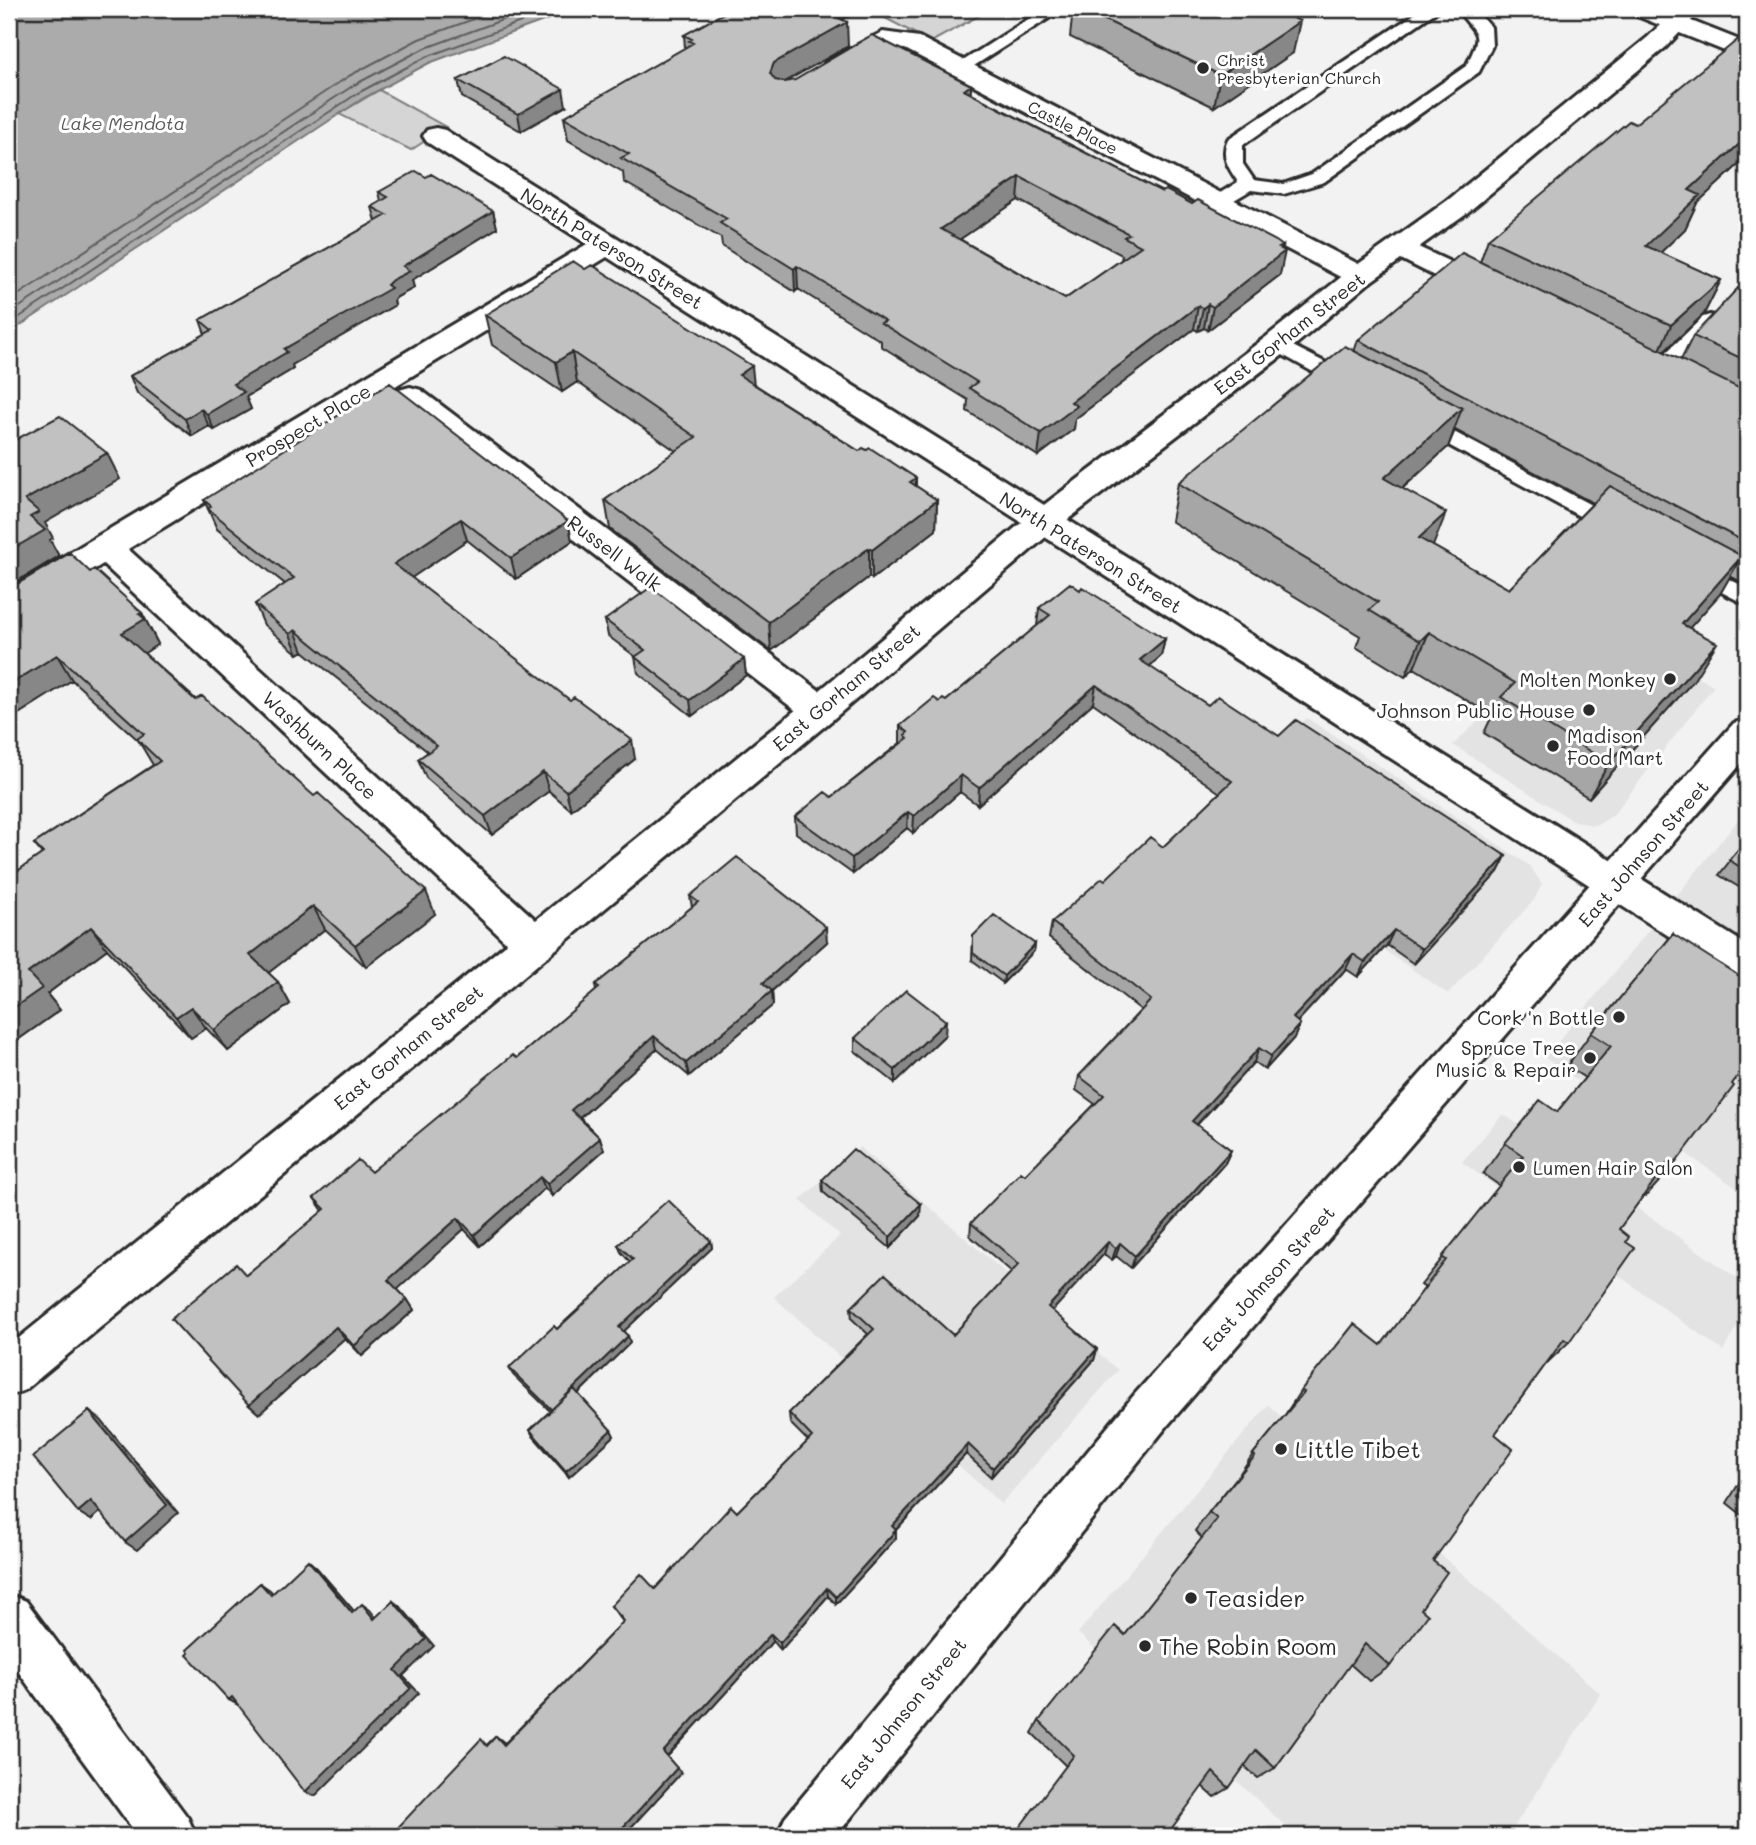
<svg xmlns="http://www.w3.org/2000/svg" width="1756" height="1845" font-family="Mali,sans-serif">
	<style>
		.built { fill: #e3e3e3 }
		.green { fill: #d5d5d5; stroke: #808080; stroke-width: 2 }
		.water { fill: #ababab; stroke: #787878; stroke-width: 2 }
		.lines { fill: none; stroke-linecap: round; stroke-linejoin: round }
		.shore { stroke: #5e5e5e; stroke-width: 2 }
		.service-casing { stroke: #2b2b2b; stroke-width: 6 }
		.pedestrian-casing { stroke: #2b2b2b; stroke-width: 6 }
		.minor-casing { stroke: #2b2b2b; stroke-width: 6 }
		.tertiary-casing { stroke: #2b2b2b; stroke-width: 6 }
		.secondary-casing { stroke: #2b2b2b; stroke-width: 6 }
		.service { fill: #fff; fill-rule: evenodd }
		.pedestrian { fill: #fff; fill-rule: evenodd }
		.minor { fill: #fff; fill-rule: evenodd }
		.tertiary { fill: #fff; fill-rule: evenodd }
		.secondary { fill: #fff; fill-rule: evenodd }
		.wall { fill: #a6a6a6; stroke: #2b2b2b; stroke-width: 2; fill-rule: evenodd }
		.shaded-wall { fill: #878787; stroke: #2b2b2b; stroke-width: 2 }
		.building { fill: #c1c1c1; stroke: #2b2b2b; stroke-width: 2; fill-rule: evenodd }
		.poi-dot { fill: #2b2b2b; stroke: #fff; stroke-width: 2.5 }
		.labels { text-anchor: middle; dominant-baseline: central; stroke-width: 6; stroke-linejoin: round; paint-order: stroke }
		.far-poi-label { font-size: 16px; fill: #2b2b2b; stroke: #fff; text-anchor: start }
		.far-street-label { font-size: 16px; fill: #2b2b2b; stroke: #fff }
		.far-water-label { font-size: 18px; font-style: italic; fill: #585858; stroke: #fff }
		.street-label { font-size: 19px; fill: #2b2b2b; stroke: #fff }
		.poi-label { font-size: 19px; fill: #2b2b2b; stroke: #fff; text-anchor: end }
		.near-poi-label { font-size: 23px; fill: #2b2b2b; stroke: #fff; text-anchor: start }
	</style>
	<rect width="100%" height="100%" fill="#f2f2f2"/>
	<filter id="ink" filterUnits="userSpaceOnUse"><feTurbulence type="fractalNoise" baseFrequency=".0143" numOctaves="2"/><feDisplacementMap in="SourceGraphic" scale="14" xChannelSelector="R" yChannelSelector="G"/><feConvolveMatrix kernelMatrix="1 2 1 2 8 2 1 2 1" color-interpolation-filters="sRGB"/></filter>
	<g filter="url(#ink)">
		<path class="built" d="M1585 617 1714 686 1613 815 1599 824 1591 825 1572 820 1453 745Z
			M1307 718 1529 865 1542 884 1534 900 1448 994 1194 820Z
			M1738 820 1747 826V1195L1545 1058Z
			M1503 1114 1747 1285V1308L1723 1351 1462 1162Z
			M860 1147 1118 1370 1001 1504 774 1297 840 1236 800 1200Z
			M1268 1405 1601 1694 1508 1836H1296L1078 1633Z"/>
		<path class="green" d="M868 9H991L931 42Z
			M379 90 446 127 411 150 339 114Z"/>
		<path class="water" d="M9 9H576L429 63 362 99 9 333Z"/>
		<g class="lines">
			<path class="shore" d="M9 301 349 76 419 39 501 9
				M9 314 354 85 423 49 532 9
				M9 324 358 93 426 57 556 9"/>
			<g class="service-casing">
				<path id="service" d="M1044 9H1063L966 71 960 73 952 68Z
					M1422 9H1440L1243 145V164L1254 180 1283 184 1312 174 1466 66C1484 30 1477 37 1457 9H1474L1491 27 1492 46 1479 72 1324 182 1284 194 1251 190 1224 206H1212L1209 202 1212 198 1238 182C1229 169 1220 156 1228 139Z
					M1710 315 1717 317 1719 321 1717 325 1663 379H1649L1646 374 1649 369 1703 317Z
					M1277 338 1356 378 1359 383 1356 388H1342L1270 348 1267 344 1270 340Z
					M1424 416 1621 521 1624 526 1621 531 1614 533 1607 531 1417 428 1414 423 1417 418Z
					M1695 562 1747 588V605L1688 575 1684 570 1688 565Z"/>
			</g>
			<g class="pedestrian-casing">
				<path id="pedestrian" d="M410 387 421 390 832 700 838 710 832 720 820 724 808 720 399 404 395 397 399 390Z"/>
			</g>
			<g class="minor-casing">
				<path id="minor" d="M1676 15 1747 43V60L1667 28 1663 23 1667 18Z
					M883 32 919 37 1370 270 1374 276 1370 282 1360 285 1350 282 905 49 887 48 836 74 827 71 823 66 827 61Z
					M436 128 445 130 1747 945V982L1733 977 607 257 128 549 549 932 554 944 549 956 535 960 521 956 103 564 21 614 9 617V589L587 244 427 142 423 136 427 130Z
					M1401 239 1500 285 1505 292 1500 299 1490 301 1480 299 1391 254 1387 248 1391 242Z
					M9 1594 26 1601 188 1818 196 1836H138L9 1659Z"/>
			</g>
			<g class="tertiary-casing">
				<path id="tertiary" d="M1629 9C1648 9 1676 5 1689 23L1685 28 1676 31 1667 28 1632 14Z"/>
			</g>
			<g class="secondary-casing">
				<path id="secondary" d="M1676 9H1702L1666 47 1468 212 1370 282 1288 351 1054 530 832 720 25 1390 9 1396V1346L808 700 1032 514 1266 337 1350 270 1448 200 1648 37Z
					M1747 719V757L1167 1426 836 1836H777L785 1818 1135 1394 1734 723Z"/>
			</g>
			<use href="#service" class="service"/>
			<use href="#pedestrian" class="pedestrian"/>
			<use href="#minor" class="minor"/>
			<use href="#tertiary" class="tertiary"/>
			<use href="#secondary" class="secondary"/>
		</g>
		<path class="wall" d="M861 9 842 20 848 46 784 82 971 85 970 93 1162 192 1282 250 1280 275 1208 330 1204 328 1198 331 1194 329 1075 419 1074 429 1038 456 967 411 968 400 881 346V341L798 289 795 292 722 246 721 238 624 182 623 172 568 140 564 117 685 48 684 35ZM1018 200 1122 255 1121 260 1065 299 960 239Z
			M1073 9H1273L1293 53 1214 107 1070 37Z
			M458 80 566 106 521 131 462 97Z
			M1635 124 1747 157 1697 203 1685 229 1660 253 1721 280 1704 314 1664 352 1681 360 1693 336 1747 292V585L1730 576 1720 594 1689 628 1694 680 1589 798 1484 733 1492 716 1414 668 1405 677 1356 647 1360 636 1171 521 1178 483 1354 352 1358 340 1480 262 1488 239ZM1455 430 1593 503 1509 589 1433 546 1402 489 1448 447Z
			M379 192 493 211 497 228 412 280 414 288 397 297 394 300 395 305 292 365 293 369 246 397 251 409 214 430 209 426 192 436 137 393 130 376 205 334 200 320 376 221 372 207 381 201Z
			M485 315 754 384 859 451 916 478V486L937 500 936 530 872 579 869 577 771 651 610 529 605 500 676 451 577 382 562 392 492 345Z
			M204 500 568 521 572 541 516 579 467 540 411 578 635 759 571 810 549 791 492 835 426 778 418 759 428 752 303 651 298 654 264 625 255 604 285 584 217 529Z
			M90 572 142 613 158 644 144 653 435 914 366 967 325 929 268 973 278 982 290 1004 228 1051 206 1028 191 1038 107 949 47 994 60 1010 9 1046V877L42 854 34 844 153 765 138 740 72 680 9 720V589Z
			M1080 590 1165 639 1161 656 1149 667 1208 705 1279 736 1506 856 1498 872 1414 964 1387 945 1358 977 1346 969 1298 1021 1300 1024 1294 1038 1265 1070 1254 1062 1197 1125 1231 1150 1225 1163 1131 1268 1116 1256 1112 1260 1104 1254 1052 1311 1097 1349 1094 1360 991 1477 966 1454 896 1530V1538L836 1604 828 1596 781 1650 773 1641 667 1757 681 1773 623 1836H390L496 1736 505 1743 623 1622 611 1606 655 1589 737 1512 808 1441 790 1423 789 1413 868 1334 852 1319 851 1308 953 1335 1012 1272 970 1236 971 1223 1025 1175 1095 1104 1076 1090 1079 1076 1141 1010 1049 938 1052 922 1105 880 1163 847 1220 793 1093 703 978 805 960 792 913 833 907 828 853 874 796 833 795 817 832 797 900 743V726L940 702 946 701 1037 626 1039 608Z
			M605 620 744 659 746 675 692 716 638 673 635 657H636L608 636Z
			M1747 839V892L1719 875Z
			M690 896 827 942 772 991 773 1005 689 1076 657 1049 580 1118 600 1138 604 1150 552 1196 545 1188 480 1246 464 1229 397 1289 407 1299 414 1310 362 1356 345 1338 259 1414 249 1405 246 1275 323 1211 314 1198 371 1172 517 1058 596 991 595 985 692 907Z
			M1673 934 1674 1165 1646 1196 1644 1195 1619 1229 1626 1242 1569 1342 1546 1364 1495 1434 1433 1561 1421 1609 1390 1666 1369 1681 1350 1664 1275 1768 1258 1778 1244 1766 1229 1788 1214 1797 1202 1786 1066 1766 1032 1733 1039 1721 1125 1635 1202 1538 1195 1531 1209 1512 1238 1476 1253 1454 1285 1415 1301 1390 1381 1345 1425 1288 1421 1285 1500 1186 1483 1174 1505 1143 1557 1112 1585 1078 1567 1066 1591 1033Z
			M973 936 1035 944 1034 951 1003 983 972 960Z
			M945 1035 895 1083 855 1051V1038Z
			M822 1180 920 1216 890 1248 823 1192Z
			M711 1241 712 1248 623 1332 628 1336 630 1343 578 1394 611 1430 614 1436 569 1477 533 1436 530 1430 550 1411 513 1375 509 1368 557 1329 630 1262 621 1252 618 1245Z
			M1747 1470V1519L1727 1503Z"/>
		<path class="shaded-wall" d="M820 9H861L821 32Z
			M1300 21 1293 53 1214 107 1220 75Z
			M847 22 848 46 776 87 770 73 774 63Z
			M971 85 970 109 964 90Z
			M563 89 566 106 521 131 518 114Z
			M1747 137V157L1697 203 1685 229 1632 280 1646 246 1689 190Z
			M1020 177 1018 200 941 252V229Z
			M493 211 497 228 412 280 414 288 397 297 394 300 395 305 292 365 293 369 246 397 251 409 214 430 207 414 233 384 284 349 387 285 403 266Z
			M1283 246 1281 254 1285 251 1280 275 1208 330 1213 307Z
			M797 266 798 289 795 292 794 269Z
			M1721 280 1704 314 1656 359 1671 325Z
			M1208 304 1204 328 1198 331 1203 308Z
			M1198 306 1194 329 1075 419 1074 429 1038 456 1041 433 1071 402Z
			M572 352 577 382 562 392 556 362Z
			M752 366 755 396 739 375Z
			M1462 408 1448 447 1371 516 1384 478Z
			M201 409 209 426 192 436 185 419Z
			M107 453 120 479 45 523 53 538 50 540 59 556 9 586V551L25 500Z
			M916 478 915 507 910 482Z
			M937 500 936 530 872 579V550Z
			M1446 513 1431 551 1419 538Z
			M461 519 467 540 401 585 394 564Z
			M568 521 572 541 516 579 511 558Z
			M869 548V577L771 651 769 622Z
			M1742 556 1720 594 1660 661 1682 624Z
			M142 613 158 644 136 659 122 633 139 614Z
			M295 630 303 651 298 654 290 634Z
			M1429 632 1414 668 1405 677 1420 641Z
			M1165 639 1161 656 1136 678 1140 660Z
			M1717 643 1694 680 1589 798 1609 763Z
			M57 655 72 680 9 720V685Z
			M744 659 746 675 692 716 690 700Z
			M1096 685 1093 703 978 805 979 788Z
			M632 740 635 759 571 810 566 791Z
			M543 772 549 791 492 835 485 816Z
			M961 775 960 792 913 833 914 816Z
			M908 812 907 828 853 874 852 858Z
			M1506 856 1498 872 1414 964 1422 949Z
			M426 891 435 914 366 967 355 945Z
			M313 906 325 929 263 977 250 955Z
			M91 927 107 949 47 994 60 1010 9 1046V1011L28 973Z
			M826 927 827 942 765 997 763 983Z
			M1394 930 1387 945 1358 977 1365 962Z
			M1035 944 1034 951 1003 983 1004 976Z
			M1353 954 1346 969 1287 1033 1293 1018Z
			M278 982 290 1004 228 1051 214 1030Z
			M772 991 773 1005 689 1076 686 1063Z
			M191 1007 206 1028 191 1038 176 1017Z
			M946 1021 945 1035 895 1083V1070Z
			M1300 1024 1294 1038 1265 1070 1271 1056Z
			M654 1036 657 1049 575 1122 571 1110Z
			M1259 1048 1254 1062 1187 1135 1192 1121Z
			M600 1138 604 1150 552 1196 547 1184Z
			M1231 1150 1225 1163 1131 1268 1135 1256Z
			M540 1177 545 1188 480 1246 474 1235Z
			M921 1204 920 1216 890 1248V1237Z
			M458 1218 464 1229 396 1291 388 1280Z
			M711 1241 712 1248 621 1334 619 1327Z
			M1108 1242 1104 1254 1045 1319 1048 1307Z
			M1120 1243 1116 1256 1112 1260 1116 1248Z
			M407 1299 414 1310 362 1356 354 1346Z
			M336 1327 345 1338 259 1414 249 1405Z
			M628 1336 630 1343 556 1415 552 1409Z
			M1097 1349 1094 1360 991 1477 993 1468Z
			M89 1411 101 1420 178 1513 137 1550 125 1542Z
			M611 1430 614 1436 569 1477 566 1471Z
			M968 1444 966 1454 892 1534V1526Z
			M91 1501 104 1509 91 1520 78 1512Z
			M896 1530V1538L836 1604V1597Z
			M308 1560 317 1568 361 1619 352 1613Z
			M260 1583 270 1590 281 1602 271 1595Z
			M827 1588 828 1596 781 1650 780 1643Z
			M393 1601 401 1607 434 1646 403 1676 419 1693 315 1796 305 1792 395 1670Z
			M362 1604 370 1610 382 1625 374 1619Z
			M771 1634 773 1641 667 1757 663 1752Z
			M232 1697 240 1706 229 1700Z
			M677 1768 681 1773 623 1836H615Z"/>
		<path class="building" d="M731 9H821L847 22 774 63 770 73 775 80 785 82 795 80 872 35 971 85 964 90 1035 127 1162 192 1166 190 1192 204 1198 200 1276 241 1283 246 1279 248 1285 251 1213 307 1208 304 1203 308 1198 306 1071 402 1077 406 1041 433 969 388 977 382 881 323 885 321 797 266 794 269 720 223 727 219 621 158 629 154 564 117 693 43 689 41 692 39 684 35ZM1020 177 1129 234 1124 237 1141 246 1065 299 941 229Z
			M1082 9H1273L1300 21 1220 75Z
			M1747 32V137L1689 190 1700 195 1646 246 1721 280 1671 325 1488 239 1629 121 1635 124Z
			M504 56 563 89 518 114 458 80Z
			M416 171 426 177 431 174 493 211 403 266 410 271 392 280 387 285 391 288 284 349 287 352 233 384 244 392 207 414 201 409 185 419 130 376 212 330 200 320 387 215 372 207 388 197 379 192Z
			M1462 253 1747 392V543L1358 340Z
			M573 261 585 269 592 265 752 366 739 375 859 451 863 448 867 450 870 448 916 478 910 482 937 500 872 550 869 548 769 622 605 500 696 437 572 352 556 362 485 315Z
			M1738 288 1747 292V361L1693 336Z
			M1345 346 1462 408 1384 478 1446 513 1419 538 1509 589 1610 486 1742 556 1682 624 1717 643 1609 763 1501 697 1515 683 1429 632 1420 641 1369 610 1378 602 1178 483Z
			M390 383 568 521 511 558 461 519 394 564 570 700 574 697 632 740 566 791 543 772 485 816 418 759 437 746 295 630 290 634 255 604 294 578 208 509 211 506 204 500Z
			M60 416 107 453 25 500 39 512 30 517 45 530 9 551V443Z
			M70 553 90 572 94 569 142 613 139 614 145 619 122 633 195 700 202 696 314 796 318 793 426 891 355 945 313 906 250 955 278 982 214 1030 191 1007 176 1017 91 927 28 973 42 988 9 1011V877L43 853 34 844 160 761 137 739 144 734 57 655 9 685V589Z
			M1070 583 1080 590 1082 587 1165 639 1140 660 1208 705 1218 696 1279 736 1296 720 1506 856 1422 949 1394 930 1365 962 1353 954 1293 1018 1300 1024 1271 1056 1259 1048 1192 1121 1231 1150 1135 1256 1120 1243 1116 1248 1108 1242 1048 1307 1097 1349 993 1468 968 1444 892 1526 896 1530 836 1597 827 1588 780 1643 771 1634 663 1752 677 1768 615 1836H390L481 1739 487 1746 496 1736 504 1745 624 1621 611 1606 641 1574 655 1589 731 1506 737 1512 812 1437 789 1413 874 1329 851 1308 885 1274 953 1335 1019 1264 971 1223 1021 1172 1025 1175 1104 1095 1079 1076 1151 1000 1052 922 1102 878 1105 880 1150 837 1163 847 1232 781 1096 685 979 788 961 775 914 816 908 812 852 858 795 817 825 792 832 797 908 738 905 735 908 732 900 726 934 698 940 702 943 699 946 701 1050 615 1039 608Z
			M651 587 744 659 690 700 635 657 645 650 605 620Z
			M1747 839V871L1729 860Z
			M737 857 826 927 763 983 772 991 686 1063 654 1036 571 1110 600 1138 547 1184 540 1177 474 1235 458 1218 388 1280 407 1299 354 1346 336 1327 249 1405 171 1319 236 1264 246 1275 325 1209 314 1198 358 1160 371 1172 513 1055 517 1058 599 988 595 985 698 902 690 896Z
			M994 915 1035 944 1004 976 973 953V936Z
			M1673 934 1747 981V1063L1732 1084 1734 1086 1674 1165 1669 1161 1619 1229 1629 1237 1626 1242 1635 1248 1569 1342 1564 1339 1495 1434 1513 1449 1433 1561 1447 1572 1421 1609 1428 1615 1390 1666 1365 1644 1275 1768 1256 1750 1229 1788 1213 1772 1166 1836H1013L1074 1755 1039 1721 1115 1626 1125 1635 1217 1519 1209 1512 1255 1456 1253 1454 1304 1392 1301 1390 1354 1324 1381 1345 1446 1260 1442 1257 1523 1156 1505 1143 1540 1100 1557 1112 1611 1046 1591 1033Z
			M906 990 946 1021 895 1070 855 1038Z
			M853 1149 921 1204 890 1237 822 1180Z
			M668 1200 711 1241 619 1327 628 1336 552 1409 574 1389 611 1430 566 1471 530 1430 552 1410 509 1368 554 1326 557 1329 633 1259 618 1245Z
			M89 1411 167 1505 125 1542 91 1501 78 1512 33 1457Z
			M1747 1482V1503L1738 1496Z
			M308 1560 352 1613 362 1604 374 1619 393 1601 426 1639 395 1670 411 1688 305 1792 232 1697 229 1700 187 1655 189 1653 187 1650 260 1583 271 1595Z
			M950 1828 958 1836H943Z"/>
	</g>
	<g class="poi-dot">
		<circle cx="1203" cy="68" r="7"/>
		<circle cx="1670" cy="679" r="7"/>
		<circle cx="1589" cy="710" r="7"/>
		<circle cx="1553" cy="746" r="7"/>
		<circle cx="1619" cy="1017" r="7"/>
		<circle cx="1590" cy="1058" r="7"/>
		<circle cx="1519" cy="1167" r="7"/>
		<circle cx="1281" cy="1449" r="7"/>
		<circle cx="1191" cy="1598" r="7"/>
		<circle cx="1145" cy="1646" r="7"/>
	</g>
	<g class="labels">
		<g class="far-poi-label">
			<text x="1217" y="59">Christ<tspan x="1217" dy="18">Presbyterian Church</tspan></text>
		</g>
		<g class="far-street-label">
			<text transform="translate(1073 127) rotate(27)">Castle Place</text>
		</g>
		<g class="far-water-label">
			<text x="123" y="123">Lake Mendota</text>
		</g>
		<g class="street-label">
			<text transform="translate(612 248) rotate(32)">North Paterson Street</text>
			<text transform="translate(1289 333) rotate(-38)">East Gorham Street</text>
			<text transform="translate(308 425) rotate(-31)">Prospect Place</text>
			<text transform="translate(1091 552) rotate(32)">North Paterson Street</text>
			<text transform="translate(615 553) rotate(37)">Russell Walk</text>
			<text transform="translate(846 687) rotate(-40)">East Gorham Street</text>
			<text transform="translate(320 745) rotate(43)">Washburn Place</text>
			<text transform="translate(1643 853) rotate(-49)">East Johnson Street</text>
			<text transform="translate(408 1047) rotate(-39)">East Gorham Street</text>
			<text transform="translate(1268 1278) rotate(-48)">East Johnson Street</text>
			<text transform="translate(903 1713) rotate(-51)">East Johnson Street</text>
		</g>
		<g class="poi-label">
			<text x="1656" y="679">Molten Monkey</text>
			<text x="1575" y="710">Johnson Public House</text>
			<text x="1567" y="735" text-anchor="start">Madison<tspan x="1567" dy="22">Food Mart</tspan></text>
			<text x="1605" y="1017">Cork 'n Bottle</text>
			<text x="1576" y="1047">Spruce Tree<tspan x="1576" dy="22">Music &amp; Repair</tspan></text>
			<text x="1533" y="1167" text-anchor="start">Lumen Hair Salon</text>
		</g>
		<g class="near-poi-label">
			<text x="1295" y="1449">Little Tibet</text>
			<text x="1205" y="1598">Teasider</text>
			<text x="1159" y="1646">The Robin Room</text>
		</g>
	</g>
	<rect width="1756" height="1845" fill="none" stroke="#fff" stroke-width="35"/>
	<rect x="18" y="18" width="1721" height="1810" fill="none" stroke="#2b2b2b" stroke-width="2.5" filter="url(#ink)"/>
</svg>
